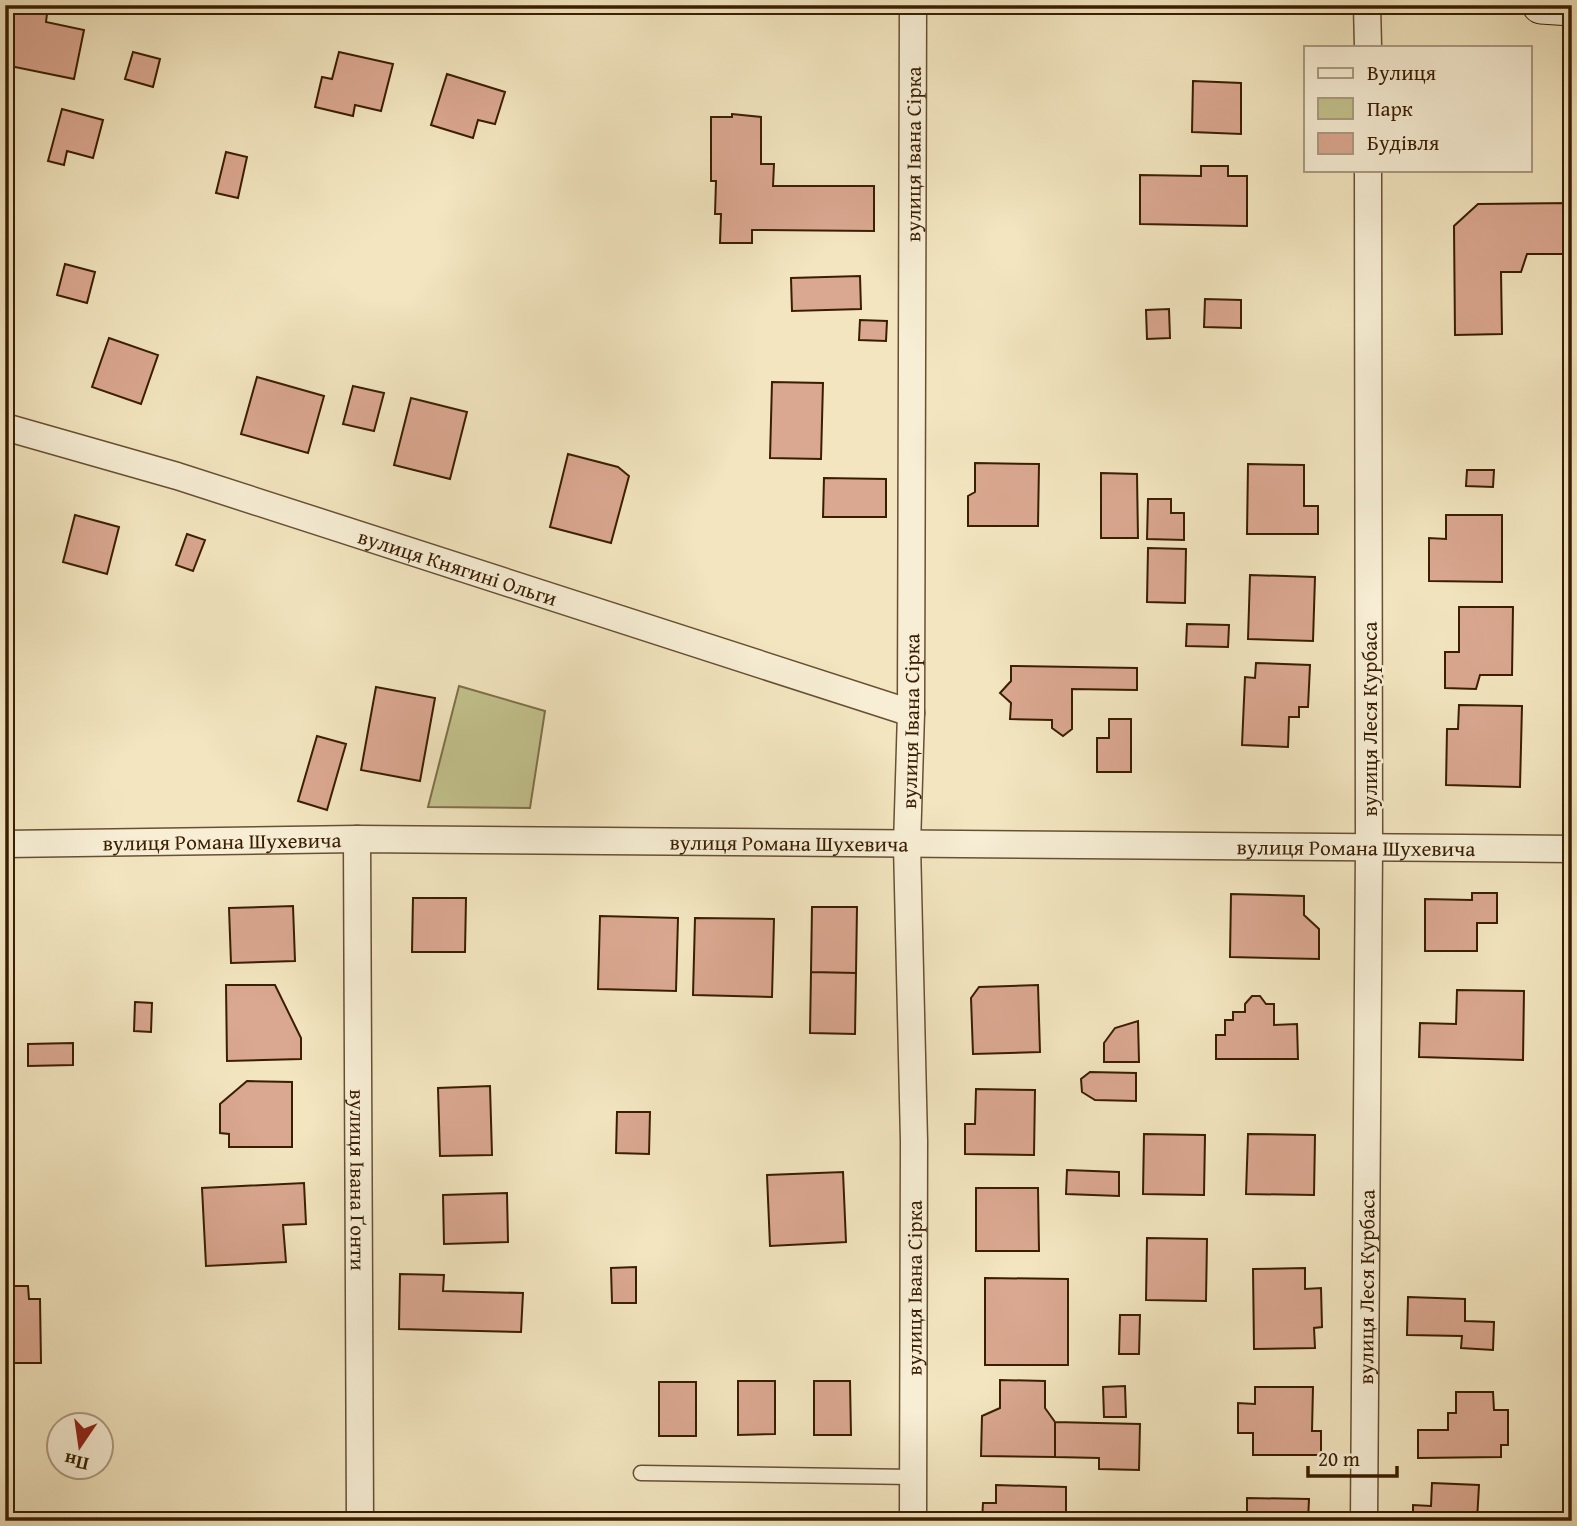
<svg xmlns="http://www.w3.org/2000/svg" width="1577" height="1526" font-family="'Gentium Book Plus',serif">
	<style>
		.green { fill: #c2c28d; stroke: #7e7048; stroke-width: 2 }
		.building { fill: #daa790; stroke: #3a1e02; stroke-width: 2 }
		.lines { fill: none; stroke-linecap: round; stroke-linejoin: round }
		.lane-casing { stroke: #685031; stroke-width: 17 }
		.street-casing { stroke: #685031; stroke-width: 29 }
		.secondary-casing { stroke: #3a1e02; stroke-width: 39 }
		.lane { stroke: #f7eed5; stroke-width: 14 }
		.street { stroke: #f7eed5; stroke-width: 26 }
		.secondary { stroke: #f7eed5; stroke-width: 37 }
		.labels { text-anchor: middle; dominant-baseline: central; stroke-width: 5; stroke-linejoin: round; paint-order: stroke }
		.street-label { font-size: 21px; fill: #3a1e02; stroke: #f7eed5 }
	</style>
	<rect width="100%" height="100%" fill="#f2e5bf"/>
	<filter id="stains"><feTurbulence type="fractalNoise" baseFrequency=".00286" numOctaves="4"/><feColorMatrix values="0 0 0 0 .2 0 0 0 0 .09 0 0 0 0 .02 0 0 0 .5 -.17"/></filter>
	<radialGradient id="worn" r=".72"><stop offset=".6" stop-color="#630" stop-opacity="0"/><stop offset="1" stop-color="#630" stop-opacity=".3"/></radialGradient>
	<path class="green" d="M459 686 545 711 530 808 428 807Z"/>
	<path class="building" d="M15 8 47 14 46 22 84 30 74 79 5 65Z
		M133 52 160 59 153 87 125 79Z
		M339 52 393 64 381 111 355 105 353 116 315 107 322 77 332 79Z
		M447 74 505 92 495 124 478 120 473 138 431 125Z
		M1193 81 1241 83V134L1192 132Z
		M62 109 103 120 93 158 67 151 64 165 48 161Z
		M732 114 761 117V164H774L773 186H874V231L752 230V243H720L721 214H715L716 181H711V117H732Z
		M226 152 247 157 238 198 216 193Z
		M1201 166H1228V176H1247V226L1140 224V175L1201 176Z
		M1572 203V254H1527L1521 272H1501L1502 334 1455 335 1454 226 1478 204Z
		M65 264 95 272 87 303 57 295Z
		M860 276 861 309 792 311 791 278Z
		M1205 299 1241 300V328L1204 327Z
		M1169 309 1170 338 1147 339 1146 310Z
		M860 320 887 321 886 341 859 340Z
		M109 338 158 355 141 404 92 387Z
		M257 377 324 396 308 453 241 434Z
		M772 382 823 383 821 459 770 458Z
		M353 386 384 393 374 431 343 424Z
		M411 398 467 412 450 479 394 465Z
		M568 454 618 467 629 476 611 543 550 527Z
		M975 463 1039 464 1038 526H968V496L975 492Z
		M1248 464 1304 465V506H1318V534H1247Z
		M1467 470H1494L1493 487 1466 486Z
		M1101 473 1137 474 1138 538H1101Z
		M824 478 886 479V517H823Z
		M1148 499H1171V513H1184V540L1147 539Z
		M75 515 119 527 107 574 63 562Z
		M1446 515H1502V582L1429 581V538L1446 539Z
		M187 534 205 540 193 571 176 565Z
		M1148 548 1186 549 1185 603 1147 602Z
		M1250 575 1315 577 1313 641 1248 639Z
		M1459 607H1513L1512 675H1480L1476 689 1445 688V652H1459Z
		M1187 624 1229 625 1228 647 1186 646Z
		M1256 663 1310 665 1308 707H1299V717H1289L1288 747 1242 745 1245 677 1255 678Z
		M1011 666 1137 668V690L1072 689V729L1063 736 1052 728V720L1010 719 1011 703 1000 693 1011 681Z
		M376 687 435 698 420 781 361 770Z
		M1459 705 1522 706 1520 787 1446 785 1447 729H1458Z
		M1109 719H1131V772H1097V738H1109Z
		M317 736 346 744 327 810 298 801Z
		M5 892 8 959H5Z
		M1472 893H1497V923H1477V951H1425V899L1472 900Z
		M1231 894 1304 896V915L1319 929V959L1230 957Z
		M413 898H466L465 952H412Z
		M293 906 295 961 231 963 229 908Z
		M812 907H857L856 973 811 972Z
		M600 916 678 918 676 991 598 989Z
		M695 918 774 919 772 997 693 995Z
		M811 972 856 973 855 1034 810 1033Z
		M226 985H275L301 1038V1059L227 1061Z
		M1038 985 1040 1052 973 1054 971 998 979 987Z
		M1457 990 1524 991 1523 1060 1419 1057 1420 1023 1456 1024Z
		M1252 996H1260L1266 1004H1274V1025L1297 1024 1298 1059H1216V1035H1225V1020H1233V1012H1245V1004Z
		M135 1002 152 1003 151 1032 134 1031Z
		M1138 1021 1139 1062H1104V1043L1115 1028Z
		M73 1043V1065L28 1066V1044Z
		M1090 1072 1136 1073V1101L1095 1100 1082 1092 1081 1079Z
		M247 1081 292 1082V1147H229V1134L220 1133V1104Z
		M490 1086 492 1155 440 1156 438 1088Z
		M976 1089 1035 1090 1034 1155 965 1154V1124H975Z
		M617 1112H650L649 1154 616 1153Z
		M1144 1134 1205 1135 1204 1195 1143 1194Z
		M1248 1134 1315 1135 1314 1195 1246 1194Z
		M1067 1170 1119 1172V1196L1066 1194Z
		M843 1172 846 1242 770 1246 767 1175Z
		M304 1183 306 1224 283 1225 286 1262 206 1266 202 1188Z
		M976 1188H1038L1039 1251H976Z
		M507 1193 508 1242 444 1244 443 1195Z
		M1147 1238 1207 1239 1206 1301 1146 1300Z
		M636 1267V1303H612L611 1268Z
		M1305 1268V1289L1321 1288 1322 1327 1314 1328 1315 1348 1254 1349 1253 1269Z
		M400 1274 444 1275 443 1291 523 1293 521 1332 399 1329Z
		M985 1278 1068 1279V1365H985Z
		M5 1286H28L29 1299H40L41 1363H5Z
		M1408 1297 1465 1299V1321L1494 1322 1493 1350 1461 1348 1462 1336 1407 1335Z
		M1120 1315H1140L1139 1354H1119Z
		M1000 1380 1045 1381V1408L1055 1422V1457L981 1456 982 1416 1000 1408Z
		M738 1381H775V1434L738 1435Z
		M814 1381H850L851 1435H814Z
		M659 1382H696V1436H659Z
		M1125 1386 1126 1417H1104L1103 1387Z
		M1255 1387H1313L1312 1431H1321V1455H1253V1433H1238V1403L1255 1404Z
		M1456 1392H1493L1494 1410H1508V1445H1501V1457L1418 1458V1430H1448V1413H1456Z
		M1055 1422 1140 1424 1139 1470 1099 1469V1458L1055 1457Z
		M1432 1483 1479 1485 1477 1521H1413V1505L1431 1506Z
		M996 1485 1066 1487V1521H982L983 1503H996Z
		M1247 1498 1309 1499 1308 1521H1247Z
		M811 1516H848V1521H811Z
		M729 1517H767V1521H729Z"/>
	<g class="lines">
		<g class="lane-casing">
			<path id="lane" d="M641 1473 913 1477"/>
		</g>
		<g class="street-casing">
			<g id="street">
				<path d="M1367 5 1368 47"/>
				<path id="s1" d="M5 427 177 476 911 713"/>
				<path id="s2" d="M357 839 360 1521"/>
				<path id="s3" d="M5 844 357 839 1572 849"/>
				<path id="s4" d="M913 1521 914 1141 907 845 911 713 913 5"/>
				<path id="s5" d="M1364 1521 1369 849 1368 170"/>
			</g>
		</g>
		<g class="secondary-casing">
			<path id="secondary" d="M1541 5 1572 7"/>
		</g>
		<use href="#lane" class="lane"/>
		<use href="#street" class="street"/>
		<use href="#secondary" class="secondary"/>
	</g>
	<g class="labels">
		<g class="street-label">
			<text stroke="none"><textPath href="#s4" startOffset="1367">вулиця Івана Сірка</textPath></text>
			<text stroke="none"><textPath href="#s1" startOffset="474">вулиця Княгині Ольги</textPath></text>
			<text transform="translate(1369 719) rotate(-90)">вулиця Леся Курбаса</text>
			<text stroke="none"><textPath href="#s4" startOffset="800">вулиця Івана Сірка</textPath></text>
			<text stroke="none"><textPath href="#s3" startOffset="217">вулиця Романа Шухевича</textPath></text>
			<text stroke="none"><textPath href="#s3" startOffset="784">вулиця Романа Шухевича</textPath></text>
			<text stroke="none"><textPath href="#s3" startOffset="1351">вулиця Романа Шухевича</textPath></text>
			<text stroke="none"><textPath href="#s2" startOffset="341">вулиця Івана Ґонти</textPath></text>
			<text stroke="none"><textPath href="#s5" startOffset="234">вулиця Леся Курбаса</textPath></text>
			<text stroke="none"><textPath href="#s4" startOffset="233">вулиця Івана Сірка</textPath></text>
		</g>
	</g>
	<rect width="1577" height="1526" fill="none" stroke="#f2e5bf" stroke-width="28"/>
	<rect x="7" y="7" width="1563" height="1512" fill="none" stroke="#3a1e02" stroke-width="3.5"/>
	<rect x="14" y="14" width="1549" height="1498" fill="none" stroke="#3a1e02" stroke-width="2"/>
	<rect x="1304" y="46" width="228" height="126" fill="#f7eed5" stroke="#ab9b81" stroke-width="2"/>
	<rect x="1318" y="68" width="35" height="10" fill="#f7eed5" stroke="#ab9b81" stroke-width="2"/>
	<text x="1367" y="80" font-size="21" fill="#3a1e02">Вулиця</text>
	<rect x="1318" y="98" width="35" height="21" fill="#c2c28d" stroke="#ab9b81" stroke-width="2"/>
	<text x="1367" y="116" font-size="21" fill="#3a1e02">Парк</text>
	<rect x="1318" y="133" width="35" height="21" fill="#daa790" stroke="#ab9b81" stroke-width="2"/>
	<text x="1367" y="150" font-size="21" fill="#3a1e02">Будівля</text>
	<g transform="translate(80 1446) rotate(193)"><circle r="33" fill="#f7eed5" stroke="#ab9b81" stroke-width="2"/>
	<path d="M0-5L12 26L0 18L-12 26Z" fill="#8f2418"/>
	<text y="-10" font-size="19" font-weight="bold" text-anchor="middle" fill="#3a1e02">Пн</text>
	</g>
	<path d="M1308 1466v10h89v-10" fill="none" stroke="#3a1e02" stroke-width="3.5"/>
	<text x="1318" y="1466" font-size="21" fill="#3a1e02" stroke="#f7eed5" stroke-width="5" paint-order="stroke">20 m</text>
	<rect width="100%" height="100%" filter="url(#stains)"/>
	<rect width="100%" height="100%" fill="url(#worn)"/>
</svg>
